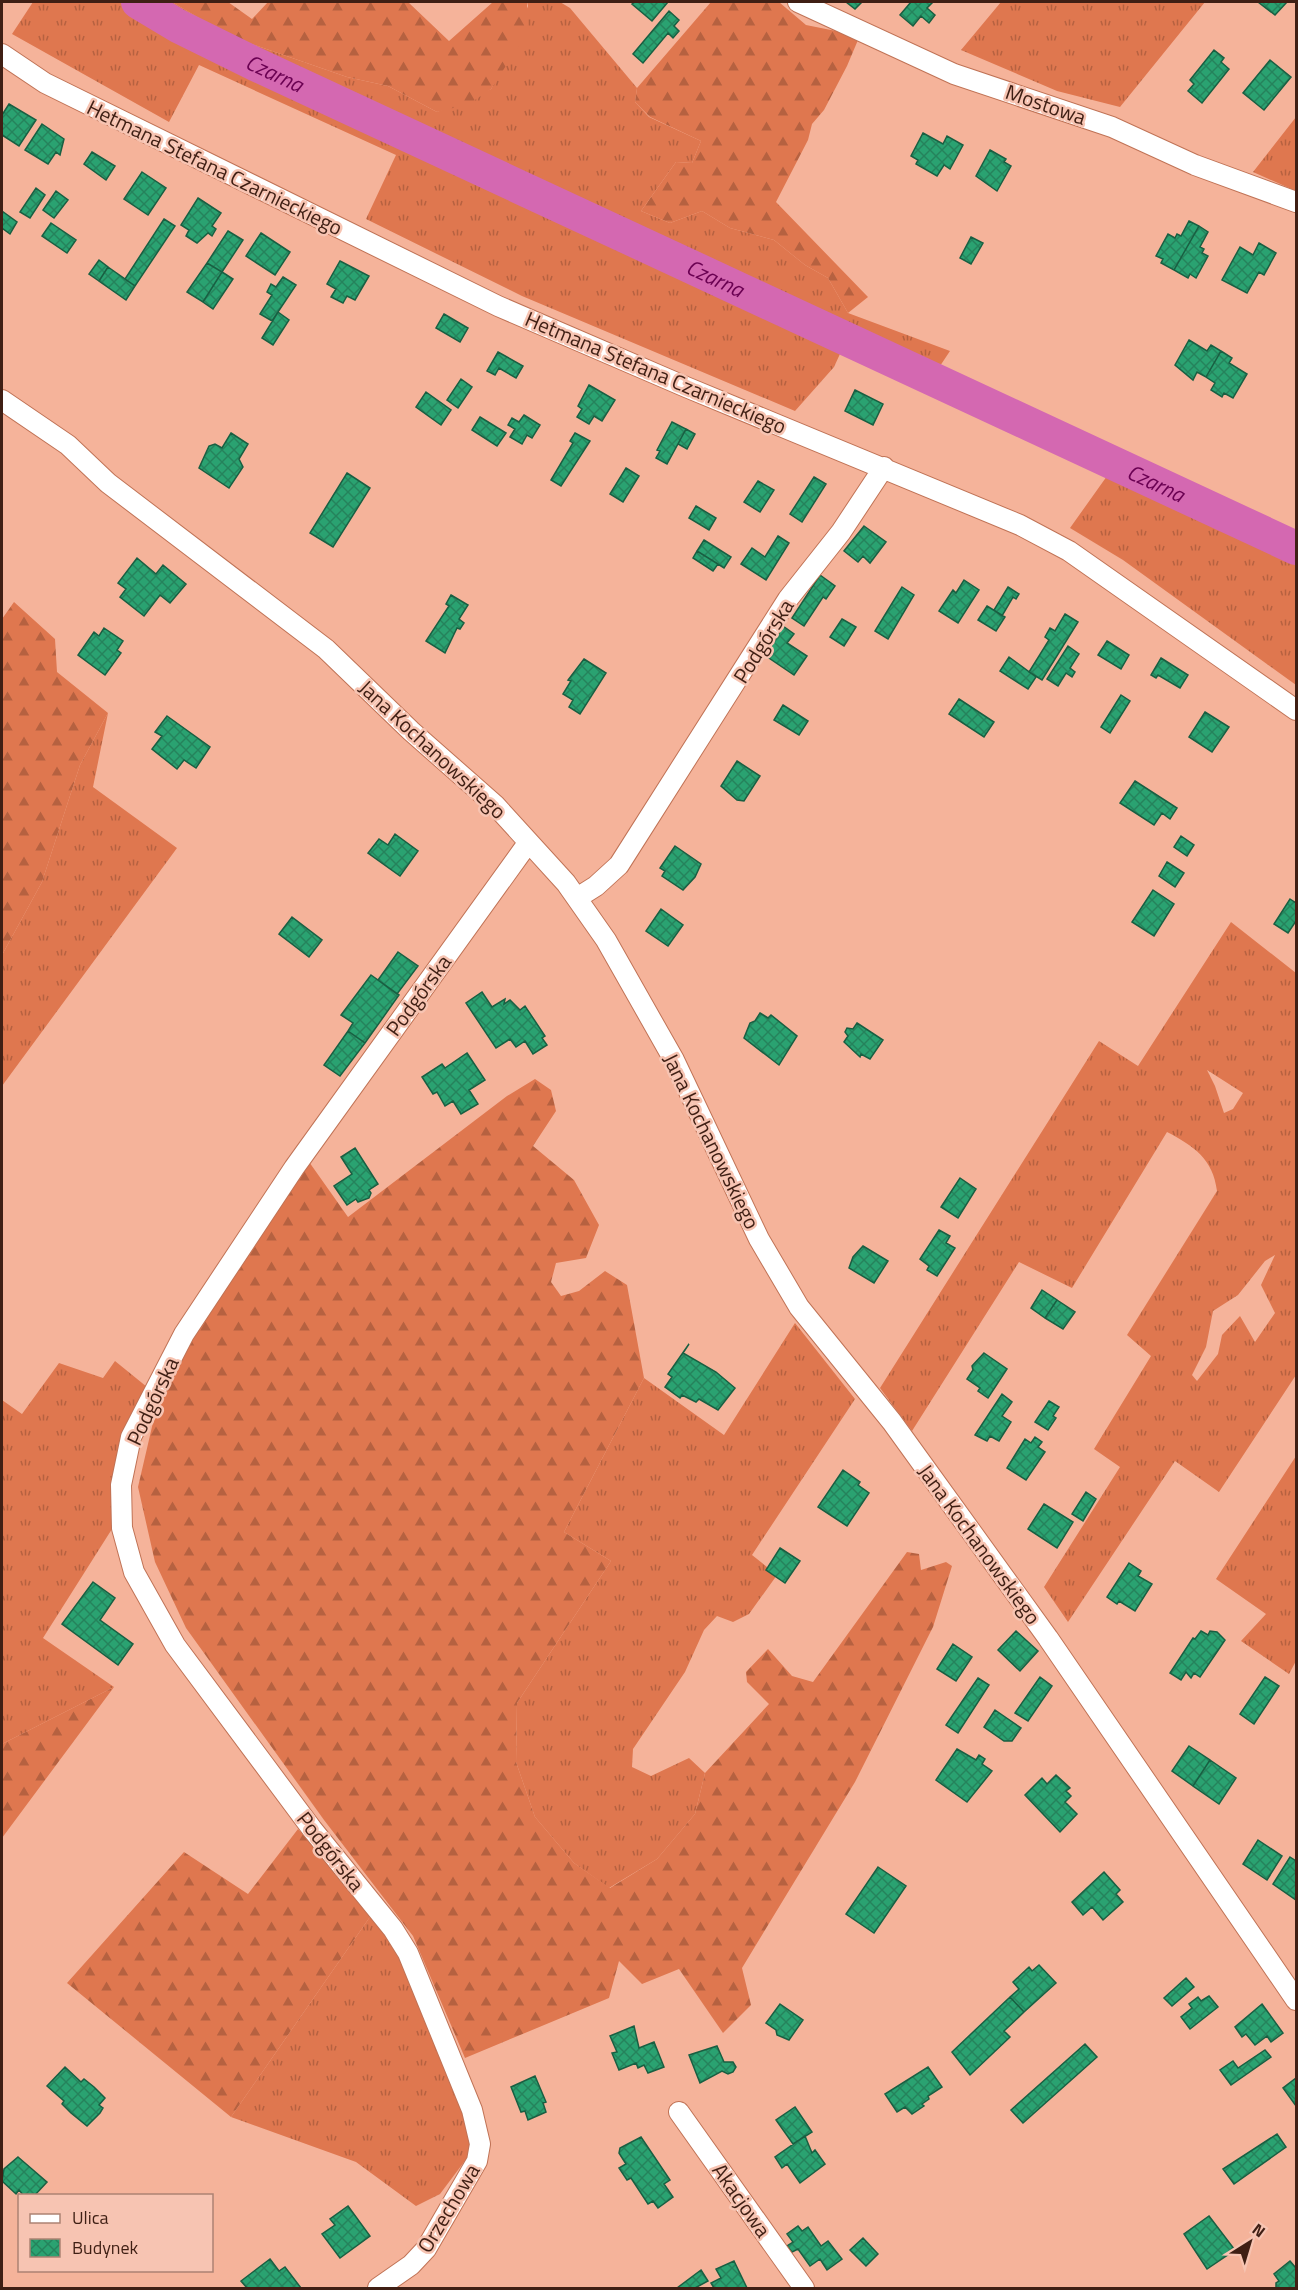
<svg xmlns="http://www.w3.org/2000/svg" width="1298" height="2290" font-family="'Titillium Web',sans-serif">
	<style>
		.grass { fill: url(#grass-tufts); fill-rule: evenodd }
		.forest { fill: url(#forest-firs) }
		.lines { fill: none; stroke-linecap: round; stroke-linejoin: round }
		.river { stroke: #d468b1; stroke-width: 34 }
		.building { fill: url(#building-cross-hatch); stroke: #195f42; stroke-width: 1.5 }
		.minor-casing { stroke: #c07356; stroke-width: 22 }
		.minor { stroke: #fff; stroke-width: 20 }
		.labels { text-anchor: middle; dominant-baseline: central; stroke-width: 5; stroke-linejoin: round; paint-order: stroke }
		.street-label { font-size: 21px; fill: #3f1f14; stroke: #f7c4b2 }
		.water-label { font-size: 22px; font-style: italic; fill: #6a0152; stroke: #f7c4b2 }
	</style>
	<defs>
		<pattern id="grass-tufts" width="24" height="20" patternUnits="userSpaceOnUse" patternTransform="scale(1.5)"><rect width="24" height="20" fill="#df774f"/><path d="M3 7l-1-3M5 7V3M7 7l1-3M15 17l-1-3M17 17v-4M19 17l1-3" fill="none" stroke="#b66140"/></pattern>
		<pattern id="forest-firs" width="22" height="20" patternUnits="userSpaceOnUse" patternTransform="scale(1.5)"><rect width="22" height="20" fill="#df774f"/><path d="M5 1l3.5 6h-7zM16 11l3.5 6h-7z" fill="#b66140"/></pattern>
		<pattern id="building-cross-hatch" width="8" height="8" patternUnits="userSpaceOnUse" patternTransform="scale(1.5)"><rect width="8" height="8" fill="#2aa271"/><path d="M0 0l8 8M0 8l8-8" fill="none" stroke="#25835c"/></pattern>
	</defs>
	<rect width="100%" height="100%" fill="#f5b39a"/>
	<path class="grass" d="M33 2H172L229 36 347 77 388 86 437 112 491 89 504 65 528 6 527 2H560L570 8 637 88 635 102 649 117 701 141 692 163 676 162 641 211 670 223 702 211 730 228 774 240 805 265 828 278 848 313 950 351 934 375 841 328 410 127 405 139 845 343 834 367 795 411 522 296 366 219 396 155 199 65 169 122 12 34Z
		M1001 2H1205L1120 107 1057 91 961 50Z
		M1296 117V191L1253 172Z
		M1112 469 1296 565V685L1123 560 1070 528Z
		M108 713 93 787 177 848 2 1086V955L42 882 80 765Z
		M1231 922 1296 973V1375L1219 1492 1175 1461 1068 1622 1044 1587 1120 1467 1094 1449 1151 1356 1127 1335 1217 1191C1213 1159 1194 1146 1167 1132L1072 1288 1019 1262 912 1431 880 1388 1099 1041 1138 1066ZM1207 1070 1243 1093 1233 1109 1224 1113 1215 1086ZM1275 1255 1261 1285 1275 1313 1255 1342 1240 1316 1222 1335 1218 1354 1197 1381 1192 1375 1206 1347 1213 1311 1238 1295 1265 1261Z
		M795 1323 855 1399 752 1555 777 1575 749 1614 733 1622 717 1616 704 1630 685 1672 633 1749 632 1767 651 1776 689 1758 705 1773 695 1814 657 1859 609 1888 574 1863 535 1817 516 1762 517 1703 611 1561 564 1532 644 1378 724 1435Z
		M115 1361 147 1387 124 1510 43 1638 114 1687 2 1744V1400L22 1414 59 1363 103 1378Z
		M1296 1456V1661L1289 1674 1241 1641 1266 1614 1216 1579Z
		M372 1914 401 1941 476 2146 440 2194 416 2206 356 2162 231 2117Z"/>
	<path class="forest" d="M172 2H228L252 19 268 2H408L449 41 493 2H527V33L491 89 469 104 437 112 388 86 347 77 229 36Z
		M711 2H779L806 25 841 32 858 40 847 66 824 110 812 124 808 140 776 202 868 297 848 313 828 278 805 265 774 240 730 228 702 211 670 223 641 211 676 162 692 163 701 141 650 117 635 102 637 88Z
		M14 602 55 639 57 672 108 713 80 765 42 882 2 955V619Z
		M535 1079 551 1090 556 1111 533 1146 574 1180 599 1225 586 1258 556 1263 551 1282 561 1296 579 1291 605 1271 627 1285 644 1378 564 1532 611 1561 517 1703 516 1762 535 1817 574 1863 610 1888 657 1859 695 1814 705 1773 769 1704 747 1682 746 1672 768 1649 792 1676 813 1682 907 1552 919 1554 921 1570 946 1562 952 1566 933 1627 855 1782 742 1968 751 2005 723 2033 679 1969 642 1984 619 1961 609 1998 465 2058 413 1936 324 1820 186 1628 155 1562 138 1487 161 1388 307 1159 348 1217 507 1096Z
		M114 1687 2 1838V1744Z
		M298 1829 372 1914 231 2117 67 1983 184 1852 248 1894Z"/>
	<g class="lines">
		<path class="river" id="s1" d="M138 2 178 26 255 64 1296 548"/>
	</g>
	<path class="building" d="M635 2H668L652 21 632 4Z
		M846 2H862L855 9Z
		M911 2H933L927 8 935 15 929 23 921 16 913 26 900 15Z
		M1258 2H1287L1275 15Z
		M669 11 679 20 674 26 679 31 673 38 668 33 643 63 633 54Z
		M1214 50 1224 58 1221 62 1229 69 1202 103 1188 91 1194 84 1190 80Z
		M1270 60 1291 77 1264 110 1243 93Z
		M9 104 36 120 19 146 2 135V115Z
		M42 124 64 139 60 155 56 152 48 164 25 150Z
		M923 133 943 144 947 136 963 145 950 169 944 165 937 176 916 164 918 160 911 156Z
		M990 150 1006 159 1004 162 1011 166 997 191 976 176Z
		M92 152 115 166 106 180 84 164Z
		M142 172 166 188 148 215 124 199Z
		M36 188 45 195 30 218 20 212Z
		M56 191 68 200 54 218 43 210Z
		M198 198 221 213 212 226 216 229 212 236 208 233 197 243 186 236 189 230 181 225Z
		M2 211 17 222 10 234 2 228Z
		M164 219 175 226 135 286 125 279Z
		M1189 221 1199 226 1174 270 1161 263 1163 259 1156 256 1168 234 1175 238 1177 234 1181 236Z
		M51 223 76 240 67 253 42 236Z
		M1199 226 1208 232 1200 247 1204 249 1202 253 1208 256 1196 278 1190 274 1188 278 1174 270Z
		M228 231 243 240 222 272 207 263Z
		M261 233 290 252 275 275 246 256Z
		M971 237 983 243 971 264 960 258Z
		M1259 243 1276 253 1264 275 1259 272 1247 293 1222 280 1240 247 1253 255Z
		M99 260 108 267 99 281 89 274Z
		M340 261 369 276 355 300 347 296 343 303 331 297 336 289 327 284Z
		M207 263 222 272 203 302 187 292Z
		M108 267 135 286 126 300 99 281Z
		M222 272 233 279 213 309 203 302Z
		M283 277 296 285 272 321 260 314 272 295 267 292 271 284 276 287Z
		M278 312 289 320 273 345 262 338Z
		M444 314 468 328 460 342 436 328Z
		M1189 340 1207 351 1211 345 1221 351 1206 377 1197 372 1193 380 1175 365Z
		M1221 351 1232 358 1229 363 1247 374 1233 398 1224 393 1222 397 1211 390 1215 383 1206 377Z
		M498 352 523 366 516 378 499 368 495 375 487 371Z
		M461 379 472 387 458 408 447 400Z
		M589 385 615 400 602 421 594 416 589 424 577 417 582 409 578 406Z
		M855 390 883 404 873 425 845 411Z
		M426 392 451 410 441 425 416 407Z
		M524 415 540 425 532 438 527 435 522 444 510 437 515 429 508 425 512 418 519 422Z
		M480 417 506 433 497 446 472 430Z
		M672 422 686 429 667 464 656 458 660 451 657 450Z
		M686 429 695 434 687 449 678 444Z
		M231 433 248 444 239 459 243 467 229 488 199 468 209 446 215 444 222 448Z
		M575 433 590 441 561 486 551 480 573 443 570 441Z
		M626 468 639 476 623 502 610 494Z
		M347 473 370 488 333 547 310 533Z
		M814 477 826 484 802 522 790 514Z
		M758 481 774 490 760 512 744 502Z
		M696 506 716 518 709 530 689 518Z
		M864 526 886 542 870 563 863 556 858 562 844 551Z
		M778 536 789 543 766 580 741 564 752 548 765 557Z
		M704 540 731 557 724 568 697 551Z
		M697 551 718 564 713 571 693 558Z
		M137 558 156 574 163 565 186 584 170 603 160 595 144 616 120 597 126 589 118 583Z
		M820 575 835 586 826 599 823 597 804 626 792 618Z
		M964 580 979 590 958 623 939 611 953 590 956 593Z
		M902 587 914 595 888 639 875 631Z
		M1008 587 1019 594 1016 599 1013 597 1002 616 994 610Z
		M451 595 468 605 459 619 464 623 460 629 457 628 445 653 426 641 449 606 446 604Z
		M987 606 1005 617 996 631 978 620Z
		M1065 614 1078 622 1042 680 1029 672 1049 640 1045 637 1050 628 1055 631Z
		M842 619 856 627 844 646 830 637Z
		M783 626 794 634 787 643 807 656 794 675 766 656Z
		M104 628 123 641 117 650 121 653 105 675 78 655 94 632 99 636Z
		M1107 641 1129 655 1121 669 1098 655Z
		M1068 646 1079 654 1070 668 1075 672 1072 677 1066 673 1058 686 1047 679Z
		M1009 657 1036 677 1028 689 1000 671Z
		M1161 658 1188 675 1180 688 1158 675 1156 678 1151 675Z
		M584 659 606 673 580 714 569 707 573 700 563 694 571 681 568 680Z
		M1121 695 1130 701 1110 733 1101 727Z
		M959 699 994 722 984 737 949 714Z
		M783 705 808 721 799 735 774 720Z
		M1205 712 1229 727 1212 752 1189 737Z
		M167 716 210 747 196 768 184 760 177 769 152 749 162 736 155 732Z
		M737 761 760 776 744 801 737 800 721 786Z
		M1135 781 1177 808 1170 819 1162 813 1154 825 1120 803Z
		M395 834 418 851 400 876 368 853 379 839 388 845Z
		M1181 836 1194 845 1187 856 1174 847Z
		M675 846 701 864 695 877 683 890 662 876 665 871 660 868Z
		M1167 862 1184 873 1175 887 1159 876Z
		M1153 890 1174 904 1154 936 1132 922Z
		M1290 899 1296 903V921L1288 933 1274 924Z
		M661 909 683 925 668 946 646 931Z
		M292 917 322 940 309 957 279 934Z
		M398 952 418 966 397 994 378 980Z
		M371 975 399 995 365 1043 348 1031 353 1023 341 1015Z
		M482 992 492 1007 505 999 504 1004 510 1000 520 1010 525 1006 545 1036 542 1038 547 1045 533 1054 525 1041 516 1047 510 1039 496 1048 466 1003Z
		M760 1013 768 1018 771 1015 797 1036 779 1065 744 1038 750 1023 755 1021Z
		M857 1023 883 1040 870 1059 861 1054 860 1057 844 1042 848 1036 845 1032 847 1028 853 1029Z
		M348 1031 365 1043 340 1076 324 1065Z
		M467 1053 485 1080 469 1090 478 1104 461 1114 453 1101 445 1106 437 1092 433 1094 422 1077 442 1064 445 1068Z
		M355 1148 378 1184 369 1190 371 1193 369 1198 358 1202 356 1199 347 1205 334 1186 352 1174 341 1157Z
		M960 1178 976 1189 958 1218 941 1207Z
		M939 1230 950 1236 946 1243 955 1248 937 1276 927 1270 929 1266 920 1259Z
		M863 1246 888 1261 874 1283 849 1268 853 1257Z
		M1042 1290 1057 1300 1045 1318 1031 1308Z
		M1057 1300 1075 1312 1063 1329 1045 1318Z
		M689 1344 683 1353 716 1372 735 1388 718 1410 699 1399 696 1402 682 1395 680 1398 665 1387 672 1377 668 1374Z
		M984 1353 1007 1369 988 1398 978 1391 980 1388 967 1379 973 1370 972 1366Z
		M1002 1394 1012 1402 1002 1416 1011 1422 999 1441 990 1436 987 1441 975 1435Z
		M1049 1401 1059 1407 1053 1416 1056 1418 1048 1430 1035 1422Z
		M1035 1437 1042 1442 1038 1447 1045 1452 1026 1480 1007 1468 1025 1439 1031 1443Z
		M843 1470 860 1482 858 1485 869 1493 847 1526 818 1507Z
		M1086 1492 1096 1499 1083 1521 1072 1514Z
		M1044 1504 1073 1522 1057 1548 1028 1529Z
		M780 1548 800 1561 785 1583 766 1570Z
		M1129 1563 1141 1571 1138 1576 1152 1584 1135 1611 1119 1601 1117 1604 1107 1597Z
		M93 1582 115 1598 100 1620 133 1644 118 1665 62 1624Z
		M1016 1631 1038 1651 1020 1671 998 1650Z
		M1201 1631 1208 1635 1210 1631 1217 1632 1225 1640 1200 1677 1194 1673 1191 1678 1186 1672 1181 1680 1170 1673 1193 1638 1195 1639Z
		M953 1644 972 1657 956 1681 937 1669Z
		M1040 1677 1052 1686 1028 1721 1015 1713Z
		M1265 1677 1279 1686 1254 1724 1240 1714Z
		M978 1678 989 1685 958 1733 946 1725Z
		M995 1710 1021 1728 1012 1741H1004L984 1727Z
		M1189 1746 1210 1760 1193 1786 1172 1771Z
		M957 1749 976 1760 979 1755 985 1759 982 1764 992 1771 967 1802 936 1780Z
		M1210 1760 1236 1778 1219 1804 1193 1786Z
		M1056 1775 1070 1788 1066 1791 1071 1796 1065 1802 1077 1814 1060 1832 1025 1795 1042 1778 1047 1784Z
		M1258 1840 1282 1856 1267 1880 1243 1864Z
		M1290 1857 1296 1861V1900L1273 1884Z
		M878 1867 906 1886 874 1933 846 1914Z
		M1104 1872 1120 1890 1116 1894 1123 1902 1103 1920 1092 1907 1083 1915 1072 1902Z
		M1039 1965 1056 1983 1024 2012 1010 1997 1019 1989 1013 1982 1029 1967 1032 1971Z
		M1186 1978 1194 1987 1172 2006 1164 1998Z
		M1209 1996 1218 2007 1190 2029 1181 2017 1192 2008 1189 2004 1198 1997 1201 2001Z
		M1010 1997 1024 2012 1004 2031 1010 2037 970 2075 952 2052Z
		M780 2004 803 2020 789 2040 777 2035 776 2030 766 2023Z
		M1262 2004 1283 2033 1271 2042 1267 2036 1255 2045 1246 2034 1242 2037 1235 2027Z
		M634 2026 639 2048 654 2042 664 2067 648 2073 644 2065 638 2068 636 2063 619 2070 612 2053 617 2052 610 2036Z
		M1085 2044 1097 2057 1023 2123 1011 2110Z
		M717 2046 724 2062H733L736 2067 733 2072 728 2074 722 2071 700 2083 689 2055Z
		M1265 2050 1271 2057 1231 2085 1220 2070 1233 2061 1238 2068Z
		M65 2067 81 2082 84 2079 94 2087 105 2098 99 2105 103 2108 100 2113 87 2126 71 2113 62 2104 64 2101 47 2086Z
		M928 2067 942 2087 928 2096 929 2099 922 2104 924 2106 912 2114 905 2107 897 2112 885 2094Z
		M535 2076 546 2102 543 2103 546 2112 528 2120 525 2111 521 2112 511 2087Z
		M1296 2078V2106L1283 2088Z
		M795 2107 812 2132 793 2144 776 2120Z
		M1277 2134 1286 2147 1234 2184 1223 2169Z
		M805 2136 812 2153 815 2150 825 2164 800 2183 787 2164 782 2168 775 2157Z
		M641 2137 670 2180 664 2184 673 2197 658 2208 653 2201 648 2204 631 2178 627 2180 619 2168 626 2164 619 2153 620 2148Z
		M18 2157 47 2182 34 2196H24L19 2190 16 2194 2 2181 4 2169Z
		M348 2206 370 2236 340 2258 322 2234 335 2225 330 2219Z
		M1209 2216 1235 2250 1207 2269 1184 2234Z
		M798 2226 802 2231 808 2227 821 2246 828 2241 842 2259 827 2270 820 2259 810 2266 798 2249 792 2252 787 2246 793 2242 787 2234Z
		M863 2238 878 2254 866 2266 850 2250Z
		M270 2259 279 2271 285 2267 301 2288H247L241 2281Z
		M734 2261 747 2288H714L711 2283 721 2278 716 2269Z
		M1290 2261 1296 2268V2288H1276V2283L1279 2281 1274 2274Z
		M701 2270 708 2281 695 2288H677Z"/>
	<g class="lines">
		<g class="minor-casing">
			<path id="minor" d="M798 2 954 74 1112 127 1195 165 1296 202
				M2 54 45 83 498 306 686 387 1020 525 1069 551 1296 710
				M2 400 68 445 108 483 326 649 411 731 495 805 566 883 606 940 674 1060 759 1239 799 1307 892 1422 1048 1638 1296 2000
				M577 898 596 886 619 865 788 599 841 532 884 467
				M679 2112 804 2288
				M378 2288 411 2265 426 2249 477 2161 480 2144 472 2110 408 1953 393 1929 312 1829 175 1645 134 1572 122 1528 121 1485 131 1437 184 1334 294 1168 528 843"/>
		</g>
		<use href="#minor" class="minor"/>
	</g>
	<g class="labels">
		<g class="street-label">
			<text transform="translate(1046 104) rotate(19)">Mostowa</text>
			<text transform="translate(215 167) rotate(26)">Hetmana Stefana Czarnieckiego</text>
			<text transform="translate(656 372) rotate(23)">Hetmana Stefana Czarnieckiego</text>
			<text transform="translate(763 641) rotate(-58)">Podgórska</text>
			<text transform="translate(433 749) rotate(43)">Jana Kochanowskiego</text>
			<text transform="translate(418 995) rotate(-54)">Podgórska</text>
			<text transform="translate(712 1141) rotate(64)">Jana Kochanowskiego</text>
			<text transform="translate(152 1401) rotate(-65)">Podgórska</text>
			<text transform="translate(980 1544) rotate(54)">Jana Kochanowskiego</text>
			<text transform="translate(331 1851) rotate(52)">Podgórska</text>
			<text transform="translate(742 2200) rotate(55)">Akacjowa</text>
			<text transform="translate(448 2208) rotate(-59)">Orzechowa</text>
		</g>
		<g class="water-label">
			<text stroke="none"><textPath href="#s1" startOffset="154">Czarna</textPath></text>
			<text stroke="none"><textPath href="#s1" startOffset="640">Czarna</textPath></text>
			<text stroke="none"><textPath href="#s1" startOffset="1126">Czarna</textPath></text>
		</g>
	</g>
	<rect width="1298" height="2290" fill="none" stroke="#3f1f14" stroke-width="6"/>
	<rect x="18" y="2194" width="195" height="78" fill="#f7c4b2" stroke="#ad8273" stroke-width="1.5"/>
	<rect x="30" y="2214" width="30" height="9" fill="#ffffff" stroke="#ad8273" stroke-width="1.5"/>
	<text x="72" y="2224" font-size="18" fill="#3f1f14">Ulica</text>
	<rect x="30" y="2239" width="30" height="18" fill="url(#building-cross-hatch)" stroke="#ad8273" stroke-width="1.5"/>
	<text x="72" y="2254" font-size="18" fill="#3f1f14">Budynek</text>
	<g transform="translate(1250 2242) rotate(37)" stroke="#f7c4b2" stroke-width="4.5" paint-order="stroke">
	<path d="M0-4.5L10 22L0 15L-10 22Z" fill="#3f1f14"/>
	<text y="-9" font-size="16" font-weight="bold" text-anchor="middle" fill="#3f1f14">N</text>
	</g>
</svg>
